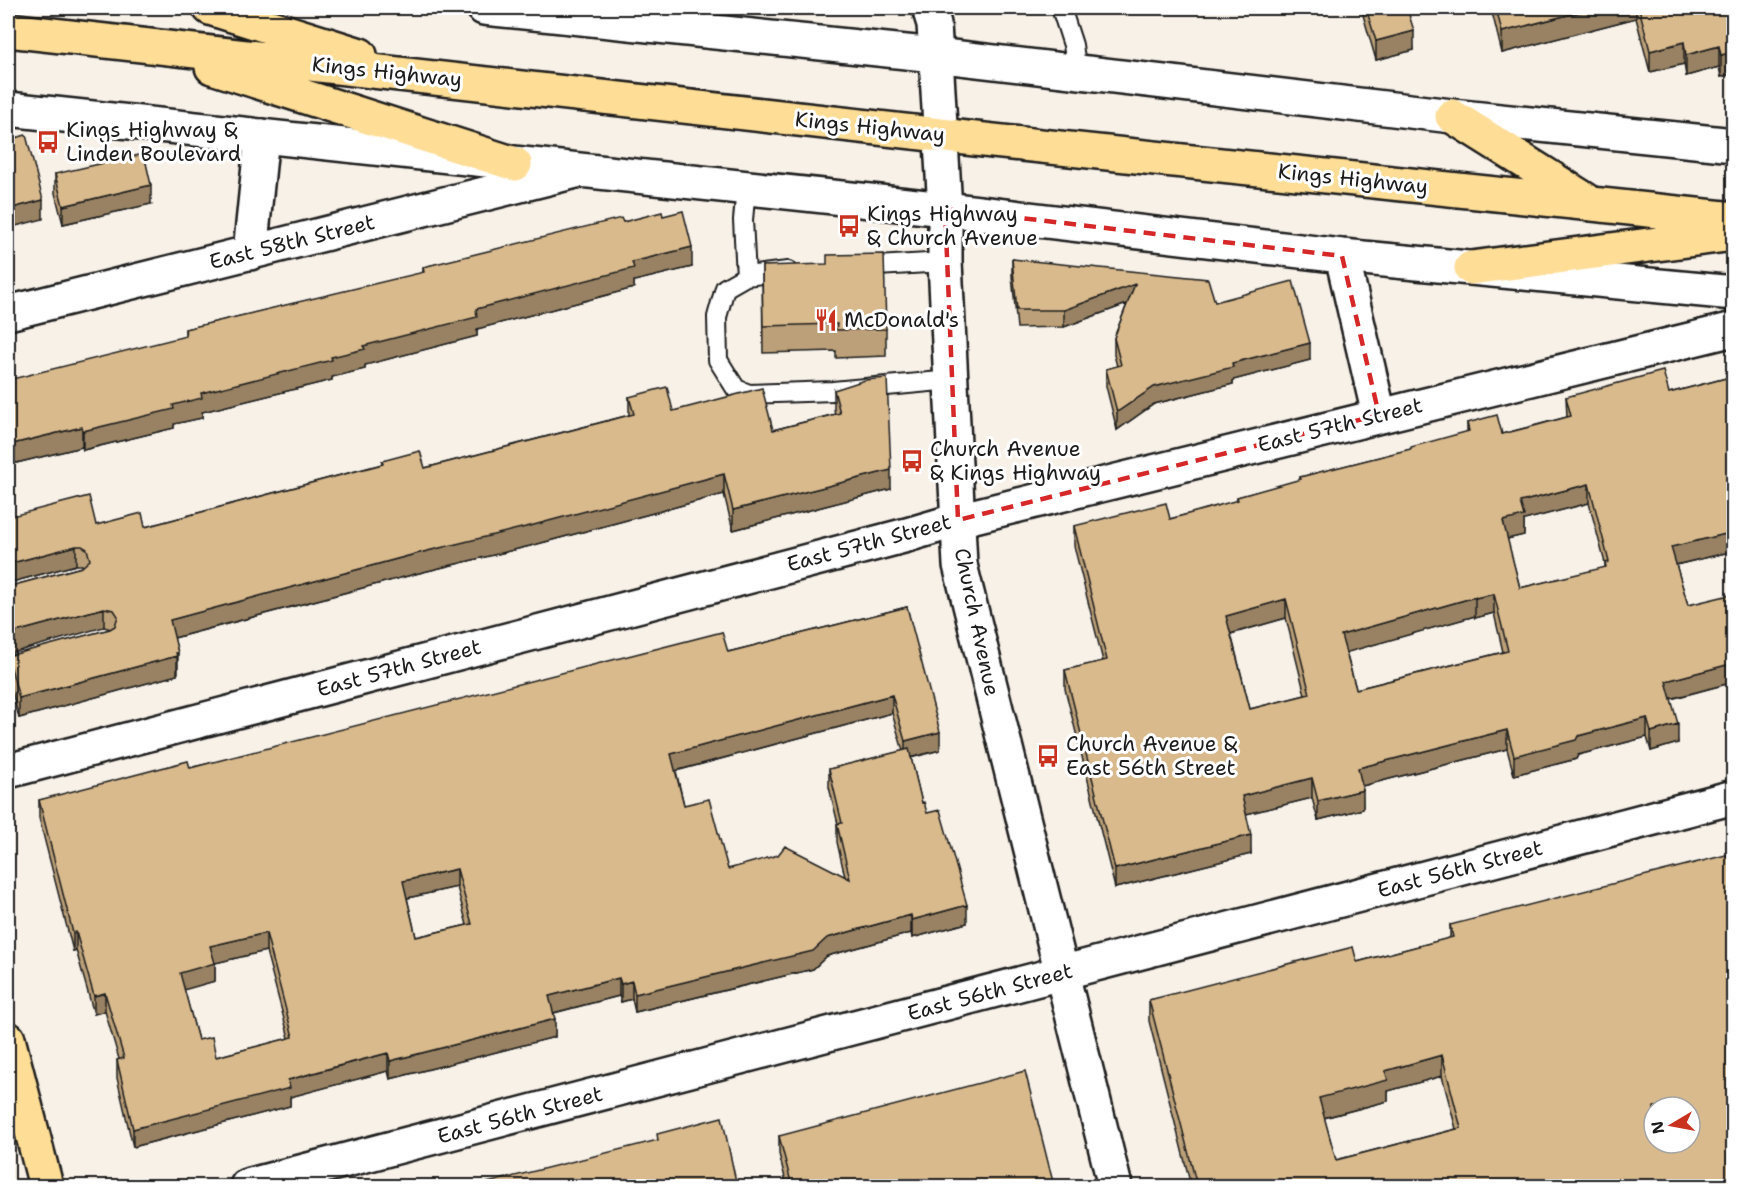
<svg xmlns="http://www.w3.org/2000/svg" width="1741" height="1194" font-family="'Shantell Sans',sans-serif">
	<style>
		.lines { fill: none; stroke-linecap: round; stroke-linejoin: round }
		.service-casing { stroke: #1c1c1c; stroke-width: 22 }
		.minor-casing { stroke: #1c1c1c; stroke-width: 38 }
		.tertiary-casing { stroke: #1c1c1c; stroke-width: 38 }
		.secondary-casing { stroke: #1c1c1c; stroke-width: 38 }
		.primary-casing { stroke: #1c1c1c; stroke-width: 38 }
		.trunk-casing { stroke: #1c1c1c; stroke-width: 38 }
		.service { stroke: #fff; stroke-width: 18 }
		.minor { stroke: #fff; stroke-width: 33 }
		.tertiary { stroke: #fff; stroke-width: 33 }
		.secondary { stroke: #fff; stroke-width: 33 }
		.primary { stroke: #fedd96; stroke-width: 33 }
		.trunk { stroke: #fedd96; stroke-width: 33 }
		.wall { fill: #bba079; stroke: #1c1c1c; stroke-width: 1.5; fill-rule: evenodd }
		.shaded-wall { fill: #988263; stroke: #1c1c1c; stroke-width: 1.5 }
		.building { fill: #d9ba8d; stroke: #1c1c1c; stroke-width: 1.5; fill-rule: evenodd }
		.marked { fill: none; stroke: #d62828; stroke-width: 4.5; stroke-dasharray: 12 8; stroke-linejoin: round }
		.labels { text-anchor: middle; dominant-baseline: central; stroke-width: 6; stroke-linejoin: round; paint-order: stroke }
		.street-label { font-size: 21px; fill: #1c1c1c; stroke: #fff }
		.poi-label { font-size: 21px; fill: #1c1c1c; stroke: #fff; text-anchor: start }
	</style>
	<rect width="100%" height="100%" fill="#f7f1e8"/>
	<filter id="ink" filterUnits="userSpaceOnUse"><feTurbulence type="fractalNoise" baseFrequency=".0167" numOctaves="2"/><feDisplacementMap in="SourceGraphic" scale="12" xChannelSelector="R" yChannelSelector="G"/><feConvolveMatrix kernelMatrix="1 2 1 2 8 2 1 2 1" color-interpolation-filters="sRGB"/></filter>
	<g filter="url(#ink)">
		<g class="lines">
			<g class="service-casing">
				<path id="service" d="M1061 8 1073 45 1077 72
					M746 188 743 220 746 276
					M860 267 945 262
					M788 271 746 276 725 288 717 317 718 360 736 389 749 394 833 391 951 380"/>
			</g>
			<g class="minor-casing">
				<path id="minor" d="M250 253 262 136
					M8 313 576 171
					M8 771 907 535 958 520 1734 329
					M247 1186 1734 797"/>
			</g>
			<g class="tertiary-casing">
				<path id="tertiary" d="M484 8 935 55 1452 116 1734 145
					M8 109 945 209 1342 256 1734 293
					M1342 256 1379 415"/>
			</g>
			<g class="secondary-casing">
				<path id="secondary" d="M929 8 934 24 945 209V262L960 565 1115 1186"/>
			</g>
			<g class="primary-casing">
				<path id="primary" d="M210 8 360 55
					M8 30 993 141 1734 219
					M212 67 515 164
					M1452 116 1586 200
					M1471 268 1734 234"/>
			</g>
			<g class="trunk-casing">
				<path id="trunk" d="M8 1039 46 1186"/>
			</g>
			<use href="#service" class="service"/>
			<use href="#minor" class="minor"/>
			<use href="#tertiary" class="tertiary"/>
			<use href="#secondary" class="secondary"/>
			<use href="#primary" class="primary"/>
			<use href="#trunk" class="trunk"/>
		</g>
		<path class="wall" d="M1361 8H1407L1414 50 1376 60Z
			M1491 8H1734V73L1721 77 1719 67 1686 76 1684 64 1650 72 1636 18 1502 53Z
			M55 174 151 204 63 224 55 193Z
			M663 216 692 267 634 281V288L477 329V336L365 365V369L332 377V380L202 412V418L174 424V428L83 450 82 447 8 465 185 336V329L423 273V267L623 222Z
			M1012 259 1215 302 1310 360 1233 380V384L1154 404 1117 430 1106 386V369L1117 366 1114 355V338L1127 304 1064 327 1017 328 1012 276Z
			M762 266 886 329V356L836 358V351L763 353Z
			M1734 376V551L1676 565 1688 605 1734 682 1671 699 1678 743 1651 751 1647 737 1578 755 1576 759 1514 775 1507 749 1362 786 1363 809 1318 820 1312 798 1246 814 1251 854 1115 888 1065 689V670L1103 661 1074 546V526L1170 519 1237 501V497L1300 480V477L1411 449 1467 432V423L1502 434 1567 417 1566 397 1669 393ZM1589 503 1605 563V568L1520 588 1507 539 1524 535V520ZM1494 613 1503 652 1356 689 1346 652 1475 616V618ZM1286 618 1305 695 1250 709 1231 634Z
			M834 390 891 489 733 530 724 494 530 546 419 573 174 638 178 653V673H177V675L19 718 8 677V656L111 629 104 627 11 586 82 567 83 566 82 565H76L8 583V517L96 525 145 527 382 464V461L425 468 629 415V397L673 411 773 430 835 414 834 409Z
			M907 607 940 750 911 758 922 803 967 923 912 938 911 933 827 956 813 969 635 1012 632 999 621 1002 619 996 554 1013 555 1037 390 1079 388 1071 338 1084 290 1097V1106L133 1147 117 1078V1060L119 1059 105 1011 94 1014 76 950 73 951 39 818V800L728 652ZM892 713 903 751 829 769V787L838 824H837V842L845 877 728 869 684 805 676 771ZM457 887 467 925 416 937 407 898ZM266 951 289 1038 216 1057 198 1040 184 989 215 981V963Z
			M1450 925 1734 1186H1191L1149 1021V1000L1357 962 1450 938ZM1442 1076 1456 1129 1336 1160 1324 1118 1388 1101V1091Z
			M779 1136 1054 1186H787L779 1154Z"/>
		<path class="shaded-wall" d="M1595 8H1636V18L1502 53V32Z
			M1414 31V50L1376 60V41Z
			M1684 42V64L1650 72V51Z
			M1719 46V67L1686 76V55Z
			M1734 52V73L1721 77V55Z
			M151 185V204L63 224V206Z
			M43 200V219L8 228V209Z
			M692 247V267L634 281V288L477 329V336L365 365V369L332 377V380L202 412V418L174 424V428L83 450V431L173 405 201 393 331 357 363 346 476 309 632 262Z
			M1135 284V301L1064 327V310Z
			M1310 343V360L1233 380V384L1154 404 1117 430V412L1154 387 1232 363Z
			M82 427V447L8 465V445Z
			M891 470V489L733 530V510Z
			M724 474V494L530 546 419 573 170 639V620L419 553Z
			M1589 484V503L1524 520V535L1503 540V521L1520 502Z
			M1734 532V551L1671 566V547Z
			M76 546V565L8 583V564Z
			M1494 594V613L1475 618V598Z
			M1475 597V616L1341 654V635Z
			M1286 599V618L1226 635V616Z
			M104 608V627L8 654V634Z
			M177 656V675L19 718V698Z
			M1734 663V682L1666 700V681Z
			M892 695V713L671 772V754Z
			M1647 718V737L1578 755 1576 759 1514 775V756L1578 736Z
			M1678 724V743L1651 751V732Z
			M1507 730V749L1358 787V768Z
			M940 732V750L905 759V741Z
			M1312 778V798L1242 815V796Z
			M1363 790V809L1318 820V801Z
			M1251 835V854L1115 888V869Z
			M457 869V887L403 899V881Z
			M967 905V923L912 938V920Z
			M911 915V933L827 956 813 969 635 1012V994L827 938Z
			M76 932V950L73 951V933Z
			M266 933V951L215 963V981L180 991V973L210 946Z
			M619 978V996L549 1014V996Z
			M632 981V999L621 1002V984Z
			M105 993V1011L94 1014V996Z
			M555 1019V1037L390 1079V1061Z
			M388 1053V1071L290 1097V1106L133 1147V1129L288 1080Z
			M1442 1055V1076L1388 1091V1101L1319 1119V1098L1385 1071Z"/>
		<path class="building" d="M1366 8H1407L1414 31 1376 41Z
			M1496 8H1595L1502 32Z
			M1639 8H1734V52L1721 55 1719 46 1686 55 1684 42 1650 51Z
			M26 135 43 200 8 209V140Z
			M144 154 151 185 63 206 55 174Z
			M683 211 692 247 632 262 634 268 476 309 477 317 363 346 365 349 331 357 332 360 201 393 202 398 173 405 174 409 83 431 82 427 8 445V380L186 336 185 329 424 272 423 267 488 251 621 218 623 222 662 212 663 216Z
			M884 254 886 329 836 330 837 324 763 326 762 266 827 264V255Z
			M1012 259 1208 279 1215 302 1293 281 1310 343 1232 363 1233 367 1154 387 1117 412 1106 369 1121 365 1114 338 1135 284 1064 310H1017Z
			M1663 371 1669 393 1734 376V532L1671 547 1688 605 1734 594V663L1666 681 1678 724 1651 732 1647 718 1578 736 1576 740 1514 756 1507 730 1358 768 1363 790 1318 801 1312 778 1242 796 1251 835 1115 869 1065 670 1107 660 1074 526 1166 503 1170 519 1238 500 1237 497 1301 479 1300 477 1411 449V447L1469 431 1467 423 1497 415 1502 434 1534 426 1571 416 1566 397ZM1589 484 1609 562 1605 563 1606 567 1520 588 1503 521 1524 516 1520 502ZM1494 594 1508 651 1356 689 1341 635 1475 597V598ZM1286 599 1310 694 1250 709 1226 616Z
			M887 378 891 470 733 510 724 474 530 526 419 553 170 620 178 653H176L177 656 19 698 8 656 110 629 115 626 118 616 114 610 104 608 8 634V586H11L82 567 90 560 87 549 82 546H76L8 564V517L89 496 96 525 142 513 145 527 383 464 382 461 420 451 425 468 634 414 629 397 667 387 673 411 762 388 773 430 840 413 834 390 865 380Z
			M907 607 940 732 905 741 892 695 671 754 684 805 709 799 728 869 778 855 785 846 850 879 837 824 842 823 829 769 909 749 922 803 924 802 927 813 940 810 967 905 912 920 911 915 827 938 813 951 635 994 632 981 621 984 619 978 549 996 555 1019 390 1061 388 1053 338 1066 288 1080 290 1088 133 1129 117 1060 124 1058 105 993 94 996 76 932 73 933 39 800 188 761 190 768 722 632 728 652ZM457 869 472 924 416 937 403 881ZM266 933 293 1037 216 1057 212 1037 198 1040 180 973 215 963 210 946Z
			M1734 853V1186H1197L1149 1000 1353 947 1357 962 1453 937 1450 925ZM1442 1055 1461 1128 1336 1160 1319 1098 1388 1080 1385 1071ZM1654 1107H1690V1143H1654Z
			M1025 1071 1054 1186H792L779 1136Z
			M722 1117 737 1186H475L658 1140 657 1134Z"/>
	</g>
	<path class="marked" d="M945 209 1342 256 1379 415 958 520Z"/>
	<defs>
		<g id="bus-bare" transform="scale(1.8)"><path d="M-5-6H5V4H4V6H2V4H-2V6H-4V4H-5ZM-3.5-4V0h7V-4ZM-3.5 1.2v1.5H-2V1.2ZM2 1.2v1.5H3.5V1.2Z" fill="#c8321e" stroke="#fff" stroke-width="2.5" paint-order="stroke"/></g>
		<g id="restaurant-bare" transform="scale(1.8)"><path d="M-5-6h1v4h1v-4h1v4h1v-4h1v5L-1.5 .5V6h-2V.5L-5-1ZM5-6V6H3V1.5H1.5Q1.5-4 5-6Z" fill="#c8321e" stroke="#fff" stroke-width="2.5" paint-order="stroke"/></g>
	</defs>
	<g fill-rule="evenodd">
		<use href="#bus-bare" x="48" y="142"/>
		<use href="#bus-bare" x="849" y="226"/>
		<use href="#restaurant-bare" x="826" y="320"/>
		<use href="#bus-bare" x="912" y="461"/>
		<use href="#bus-bare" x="1048" y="756"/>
	</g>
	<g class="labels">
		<g class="street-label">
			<text transform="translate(387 72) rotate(6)">Kings Highway</text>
			<text transform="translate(870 127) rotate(6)">Kings Highway</text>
			<text transform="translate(1353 179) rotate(6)">Kings Highway</text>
			<text transform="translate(292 242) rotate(-14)">East 58th Street</text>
			<text transform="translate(1340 425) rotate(-14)">East 57th Street</text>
			<text transform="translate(869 543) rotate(-15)">East 57th Street</text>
			<text transform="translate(977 622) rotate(78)">Church Avenue</text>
			<text transform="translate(399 668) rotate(-15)">East 57th Street</text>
			<text transform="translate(1460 869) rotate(-15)">East 56th Street</text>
			<text transform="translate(990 992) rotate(-15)">East 56th Street</text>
			<text transform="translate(520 1115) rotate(-15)">East 56th Street</text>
		</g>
		<g class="poi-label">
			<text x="66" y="130">Kings Highway &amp;<tspan x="66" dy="24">Linden Boulevard</tspan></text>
			<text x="867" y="214">Kings Highway<tspan x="867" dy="24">&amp; Church Avenue</tspan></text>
			<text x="844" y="320">McDonald's</text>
			<text x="930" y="449">Church Avenue<tspan x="930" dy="24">&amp; Kings Highway</tspan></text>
			<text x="1066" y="744">Church Avenue &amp;<tspan x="1066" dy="24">East 56th Street</tspan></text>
		</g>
	</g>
	<rect width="1741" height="1194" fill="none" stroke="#fff" stroke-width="30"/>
	<rect x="15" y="15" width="1711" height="1164" fill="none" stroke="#1c1c1c" stroke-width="2" filter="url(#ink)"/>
	<g transform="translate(1672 1125) rotate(260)"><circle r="28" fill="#ffffff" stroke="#a4a4a4" stroke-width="1.5"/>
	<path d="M0-4.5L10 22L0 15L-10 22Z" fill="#c8321e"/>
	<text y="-9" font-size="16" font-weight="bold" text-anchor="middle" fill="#1c1c1c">N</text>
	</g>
</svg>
